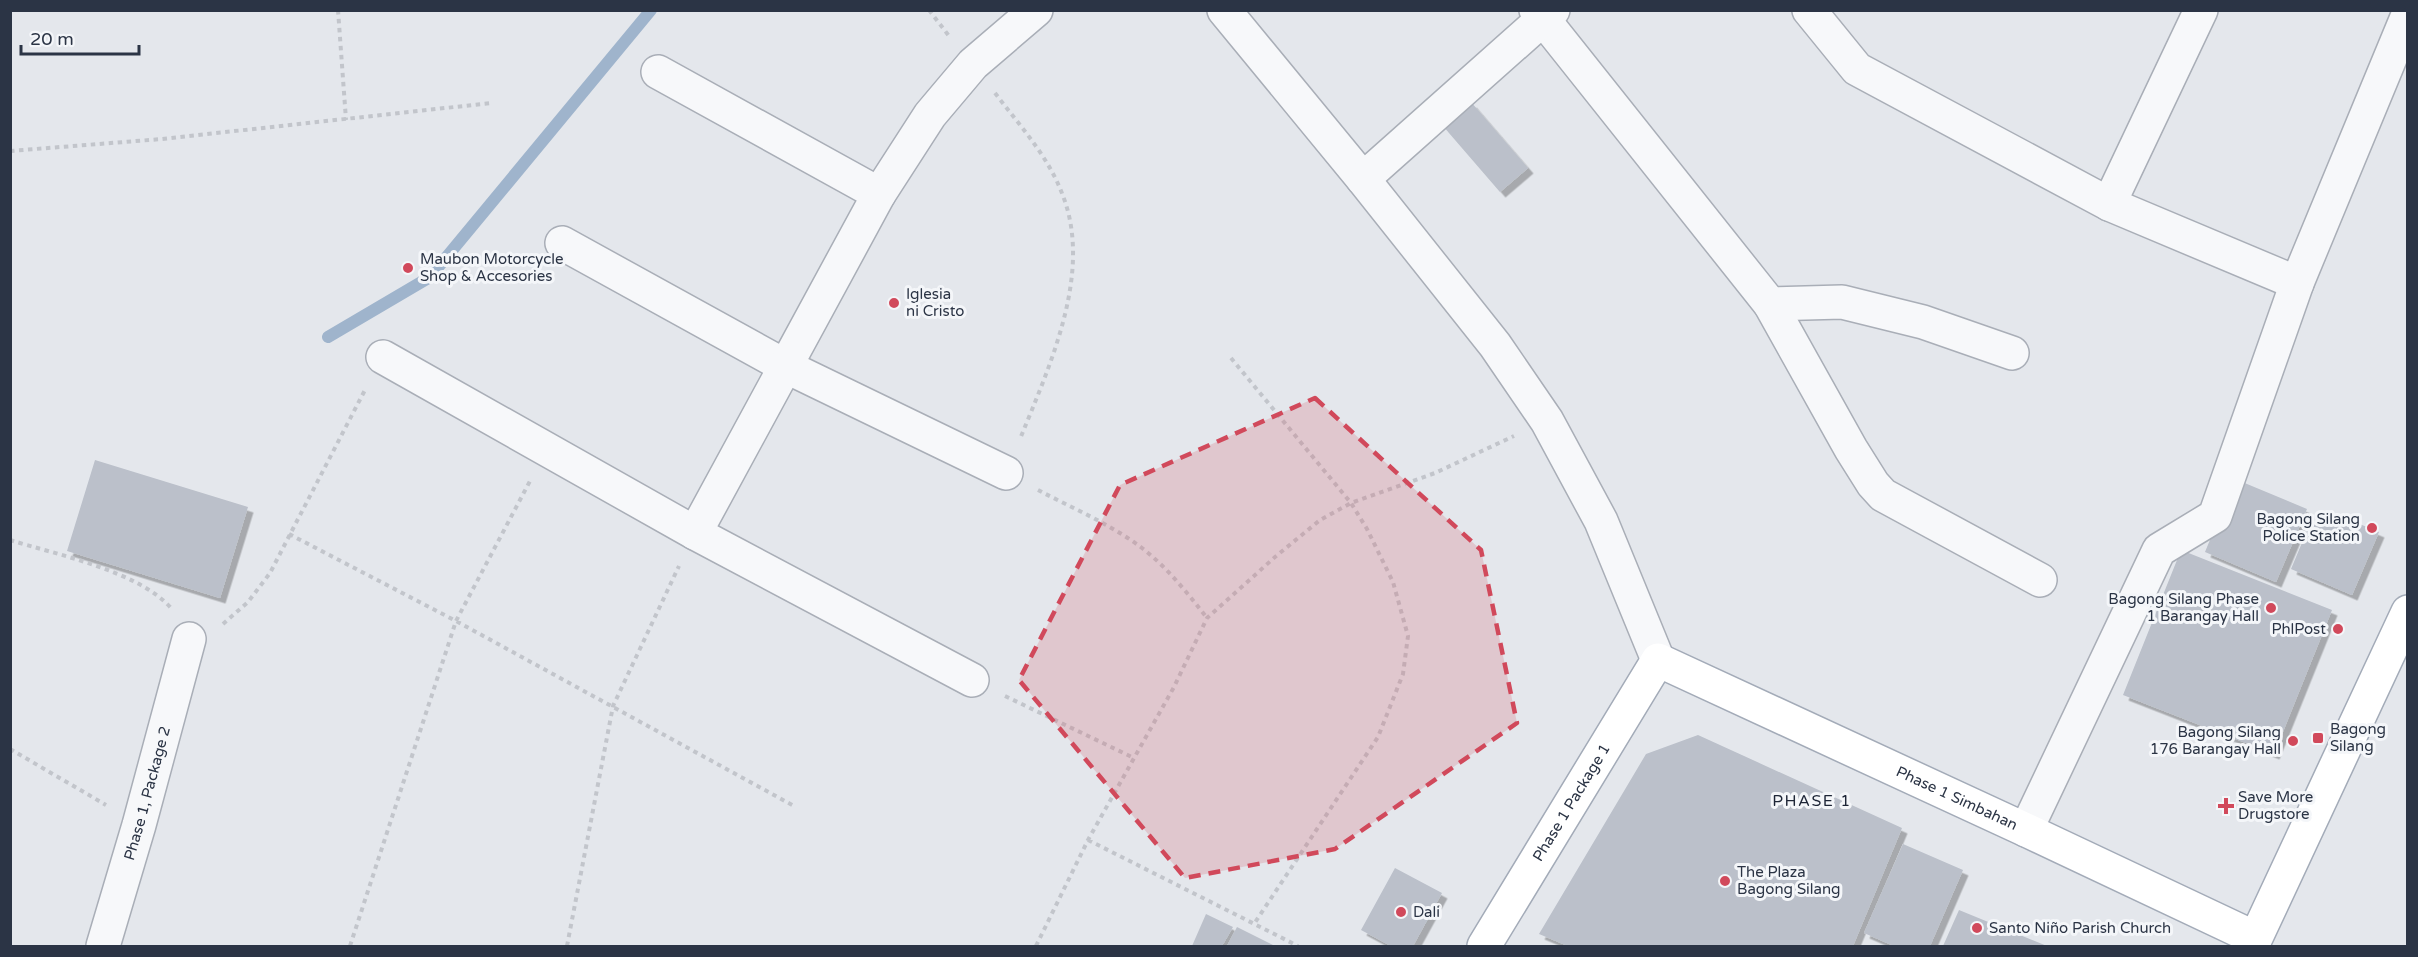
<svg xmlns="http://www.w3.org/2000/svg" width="2418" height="957" font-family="'Varela Round',sans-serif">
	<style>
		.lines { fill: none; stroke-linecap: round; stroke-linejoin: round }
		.stream { stroke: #9fb4cc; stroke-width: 12 }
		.building { fill: #bbc0ca; filter: url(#shadow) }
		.minor-casing { stroke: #a9aeb7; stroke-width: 36 }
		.major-casing { stroke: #a3abb8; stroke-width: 36 }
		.path { stroke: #c2c5cb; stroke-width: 4; stroke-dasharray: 4.5 4.5; stroke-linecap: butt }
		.minor { stroke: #f7f8fa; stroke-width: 33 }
		.major { stroke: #fff; stroke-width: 33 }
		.marked { fill: #d1495b; fill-opacity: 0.2; stroke: #d1495b; stroke-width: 4.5; stroke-dasharray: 12 8; stroke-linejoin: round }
		.poi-dot { fill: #d1495b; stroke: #f4f6f9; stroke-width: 2 }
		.labels { text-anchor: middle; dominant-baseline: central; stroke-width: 6; stroke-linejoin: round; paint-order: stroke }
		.poi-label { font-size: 15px; fill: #2b3445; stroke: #f4f6f9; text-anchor: start }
		.street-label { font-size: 15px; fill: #2b3445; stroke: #f4f6f9 }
		.neighbourhood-label { font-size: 16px; letter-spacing: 1.5px; fill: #1d2536; stroke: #f4f6f9 }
	</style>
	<defs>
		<filter id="shadow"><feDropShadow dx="5.5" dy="5.5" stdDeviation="0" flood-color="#0004"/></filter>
	</defs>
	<rect width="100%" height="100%" fill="#e4e7ec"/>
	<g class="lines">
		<path class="stream" d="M328 337 430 277 651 10"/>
	</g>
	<path class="building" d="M1471 102 1528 168 1500 192 1443 126Z
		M95 460 248 507 220 598 67 551Z
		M2235 479 2307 509 2276 582 2205 552Z
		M2345 518 2379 532 2352 595 2291 569 2309 526Z
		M2181 550 2332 610 2274 754 2123 695Z
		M1698 735 1902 828 1853 946H1568L1539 934 1646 754Z
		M1903 844 1963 870 1930 946H1894L1864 933Z
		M1395 868 1442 893 1413 946H1391L1361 930Z
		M1959 910 2047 946H1943Z
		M1206 914 1233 927 1222 946H1192Z
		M1237 927 1275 946H1227Z"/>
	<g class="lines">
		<g class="minor-casing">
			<g id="minor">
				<path d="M1224 10 1363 179 1495 345 1547 421 1601 521 1658 660"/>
				<path d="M1536 10 1770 304 1851 449 1873 484 1883 495 2040 580"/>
				<path d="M1809 10 1857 69 2109 204 2297 283"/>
				<path d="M658 72 879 194"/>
				<path d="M1363 179 1553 10"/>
				<path d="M2109 204 2201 10"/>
				<path d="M562 243 785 366 1006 473"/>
				<path d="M1770 304 1842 302 1923 322 2012 353"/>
				<path d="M383 357 695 533 972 680"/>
				<path d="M695 533 879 194 930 115 973 64 1036 10"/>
				<path d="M2026 830 2159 550 2215 516 2297 283 2408 15"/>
				<path id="s1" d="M103 946 139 825 189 639"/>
			</g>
		</g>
		<g class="major-casing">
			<g id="major">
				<path id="s2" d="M1484 946 1658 660 2026 830 2255 938"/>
				<path d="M2252 946 2408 612"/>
			</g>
		</g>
		<path class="path" d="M338 10 346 120
			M929 10 949 36
			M995 93C1020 126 1049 157 1063 196 1093 274 1049 367 1020 439
			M10 151 162 139 491 103
			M1231 358 1351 503 1367 529 1393 582 1408 636 1403 674 1378 737 1254 924
			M1038 490C1074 509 1115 526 1147 552 1170 571 1189 595 1207 618
			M289 534 456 621 794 806
			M10 540C58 555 138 571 171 608
			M223 624 248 602 270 573 366 388
			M1005 696 1134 758
			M10 749 106 805
			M1088 840 1298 946
			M350 946 456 621 530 481
			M567 946 613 706 679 566
			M1036 946 1088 840 1174 687 1207 618 1275 557 1320 520 1351 503 1435 473 1514 436"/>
		<use href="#minor" class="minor"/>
		<use href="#major" class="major"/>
	</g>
	<path class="marked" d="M1315 398 1481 550 1517 723 1335 849 1185 878 1019 680 1120 485Z"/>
	<g class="poi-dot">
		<circle cx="408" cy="268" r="6"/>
		<circle cx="894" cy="303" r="6"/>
		<circle cx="2372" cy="528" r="6"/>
		<circle cx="2271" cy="608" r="6"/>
		<circle cx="2338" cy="629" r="6"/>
		<rect x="2312" y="732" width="12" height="12" rx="3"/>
		<circle cx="2293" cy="741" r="6"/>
		<path d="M2223 797h6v6h6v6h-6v6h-6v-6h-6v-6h6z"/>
		<circle cx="1725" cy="881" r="6"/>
		<circle cx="1401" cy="912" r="6"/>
		<circle cx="1977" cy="928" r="6"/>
	</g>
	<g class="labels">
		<g class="poi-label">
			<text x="420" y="259">Maubon Motorcycle<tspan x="420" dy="17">Shop &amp; Accesories</tspan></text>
			<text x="906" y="294">Iglesia<tspan x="906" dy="17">ni Cristo</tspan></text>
			<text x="2360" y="519" text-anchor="end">Bagong Silang<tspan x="2360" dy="17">Police Station</tspan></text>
			<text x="2259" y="599" text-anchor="end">Bagong Silang Phase<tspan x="2259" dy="17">1 Barangay Hall</tspan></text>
			<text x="2326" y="629" text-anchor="end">PhlPost</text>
			<text x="2330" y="729">Bagong<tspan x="2330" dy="17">Silang</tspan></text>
			<text x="2281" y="732" text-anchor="end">Bagong Silang<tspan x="2281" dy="17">176 Barangay Hall</tspan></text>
			<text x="2238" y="797">Save More<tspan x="2238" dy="17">Drugstore</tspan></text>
			<text x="1737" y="872">The Plaza<tspan x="1737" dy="17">Bagong Silang</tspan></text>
			<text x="1413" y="912">Dali</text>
			<text x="1989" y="928">Santo Niño Parish Church</text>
		</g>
		<g class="street-label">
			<text stroke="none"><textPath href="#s1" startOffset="159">Phase 1, Package 2</textPath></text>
			<text stroke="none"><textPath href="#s2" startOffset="664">Phase 1 Simbahan</textPath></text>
			<text stroke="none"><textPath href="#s2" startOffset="168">Phase 1 Package 1</textPath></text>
		</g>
		<g class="neighbourhood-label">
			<text x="1812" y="801">PHASE 1</text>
		</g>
	</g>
	<rect width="2418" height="957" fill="none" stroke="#2b3445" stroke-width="24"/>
	<path d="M21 45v9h118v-9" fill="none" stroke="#2b3445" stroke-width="3"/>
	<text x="30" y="45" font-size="18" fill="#2b3445" stroke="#f4f6f9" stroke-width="4.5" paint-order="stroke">20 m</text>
</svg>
